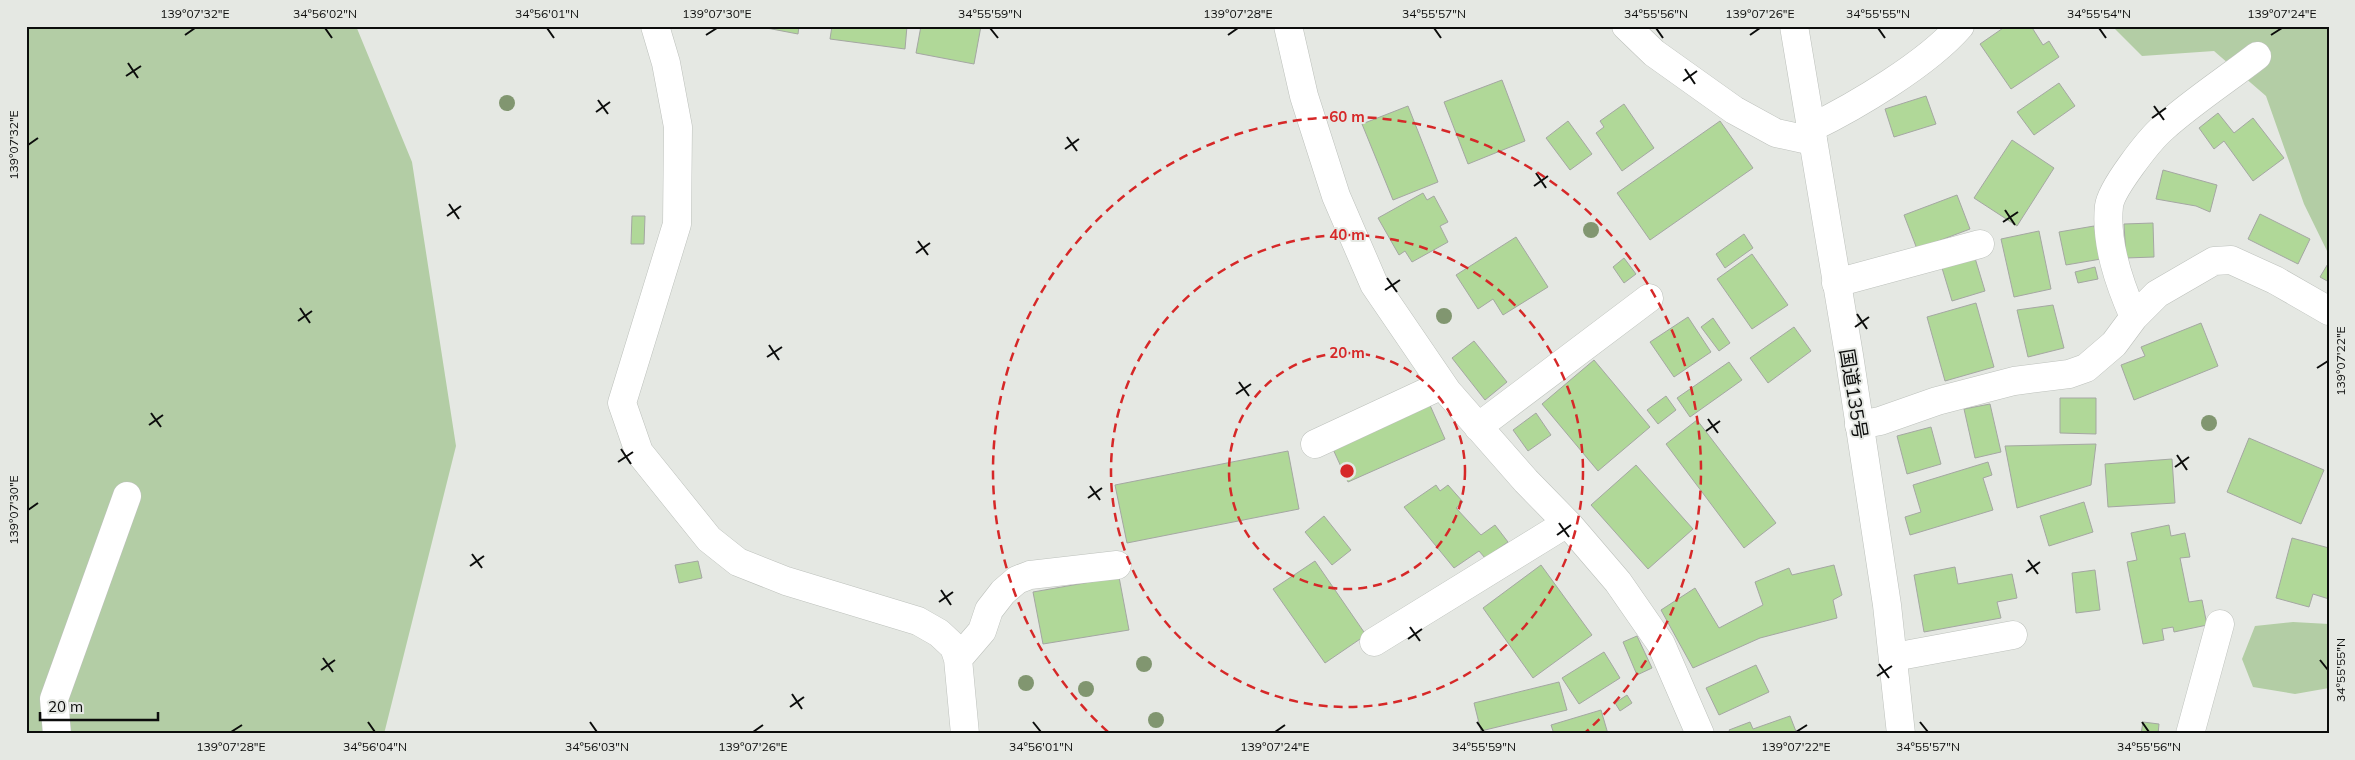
<svg xmlns="http://www.w3.org/2000/svg" width="2355" height="760" font-family="Mulish,'Noto Sans JP',sans-serif">
	<style>
		.green { fill: #b3cda5 }
		.building { fill: #b0d898; stroke: #a4a7a2 }
		.lines { fill: none; stroke-linecap: round; stroke-linejoin: round }
		.minor-casing { stroke: #bdc1bc; stroke-width: 29 }
		.highway-casing { stroke: #bdc1bc; stroke-width: 29 }
		.minor { stroke: #fff; stroke-width: 28 }
		.highway { stroke: #fff; stroke-width: 28 }
		.tree { fill: #819670 }
		.ticks { fill: none; stroke: #0c0d0c; stroke-width: 2 }
		.ring { fill: none; stroke: #d62828; stroke-width: 2.5; stroke-dasharray: 9 6 }
		.labels { text-anchor: middle; dominant-baseline: central; stroke-width: 4; stroke-linejoin: round; paint-order: stroke }
		.street-label { font-size: 19px; fill: #0c0d0c; stroke: #e5e8e3 }
		.centre { fill: #d62828; stroke: #e5e8e3; stroke-width: 2.5 }
		.ring-label { font-size: 15px; text-anchor: middle; font-weight: bold; fill: #d62828; stroke: #e5e8e3; stroke-width: 4; stroke-linejoin: round; paint-order: stroke }
		.neatline { fill: none; stroke: #0c0d0c; stroke-width: 2 }
		.ticks-label { font-size: 12px; text-anchor: middle; fill: #0c0d0c }
	</style>
	<rect width="100%" height="100%" fill="#e5e8e3"/>
	<path class="green" d="M26 26H356L412 162 456 446 384 734H26Z
		M2112 26H2329V255L2304 204 2266 96 2214 51 2142 56Z
		M2293 622 2329 624V688L2295 694 2253 687 2242 659 2255 626Z"/>
	<path class="building" d="M756 26H799L798 34Z
		M832 26H907L905 49 830 39Z
		M921 26H981L974 64 916 53Z
		M2006 26H2031L2043 45 2049 41 2059 57 2011 89 1980 44Z
		M1502 80 1525 141 1468 164 1444 102Z
		M2059 83 2075 106 2034 135 2017 112Z
		M1926 96 1936 124 1894 137 1885 109Z
		M1624 104 1654 148 1622 171 1596 133 1604 127 1600 121Z
		M1408 106 1438 182 1393 200 1362 124Z
		M2218 113 2234 133 2253 118 2284 158 2253 181 2224 141 2214 149 2199 128Z
		M1568 121 1592 154 1570 170 1546 138Z
		M1720 121 1753 168 1650 240 1617 193Z
		M2012 140 2054 168 2017 226 1974 198Z
		M2163 170 2217 185 2210 212 2196 206 2156 199Z
		M1423 193 1427 200 1434 196 1448 222 1440 226 1448 242 1412 262 1405 251 1399 255 1378 218Z
		M1957 195 1970 229 1917 249 1904 215Z
		M2260 214 2310 239 2298 264 2248 239Z
		M632 216H645L644 244H631Z
		M2153 223 2154 257 2126 258 2124 224Z
		M2094 226 2101 259 2066 265 2059 232Z
		M2039 231 2051 289 2014 297 2001 239Z
		M1744 234 1753 248 1725 268 1716 254Z
		M1516 237 1548 287 1503 315 1493 299 1478 309 1456 275Z
		M1752 254 1788 305 1752 329 1717 279Z
		M1624 258 1636 274 1624 283 1613 267Z
		M1975 258 1985 291 1952 301 1942 268Z
		M2329 262V282L2320 277Z
		M2095 267 2098 279 2078 283 2075 272Z
		M1976 303 1994 367 1945 381 1927 317Z
		M2053 305 2064 348 2028 357 2017 310Z
		M1688 317 1711 352 1674 377 1650 342Z
		M1713 318 1730 343 1719 351 1701 327Z
		M2201 323 2218 366 2134 400 2121 365 2145 356 2141 347Z
		M1794 327 1811 351 1768 383 1750 358Z
		M1474 341 1507 382 1485 400 1452 358Z
		M1594 360 1650 427 1598 471 1542 404Z
		M1729 362 1742 380 1690 417 1677 398Z
		M1666 396 1676 410 1658 424 1647 410Z
		M2060 398H2096V434L2060 433Z
		M1429 403 1445 439 1348 482 1332 447Z
		M1990 404 2001 452 1975 458 1964 409Z
		M1536 413 1551 435 1528 451 1513 430Z
		M1697 420 1776 523 1744 548 1666 444Z
		M1931 427 1941 464 1907 474 1897 436Z
		M2249 438 2324 470 2301 524 2227 492Z
		M2096 444 2091 485 2017 508 2005 446Z
		M1288 451 1299 509 1127 543 1115 485Z
		M2172 459 2175 503 2108 507 2105 464Z
		M1988 462 1992 475 1983 478 1993 510 1910 535 1905 517 1921 512 1913 485Z
		M1636 465 1693 529 1648 569 1591 505Z
		M1436 485 1440 491 1448 485 1463 502 1456 508 1481 535 1495 525 1508 542 1485 558 1479 551 1454 568 1404 507Z
		M2084 502 2093 532 2049 546 2040 516Z
		M1324 516 1351 550 1332 565 1305 532Z
		M2169 525 2171 536 2185 533 2190 557 2180 558 2189 602 2202 600 2207 625 2174 632 2173 627 2162 629 2164 640 2143 644 2127 562 2137 560 2131 533Z
		M2292 538 2329 548V599L2313 594 2309 607 2276 598Z
		M698 561 702 578 679 583 675 565Z
		M1315 561 1366 635 1325 663 1273 589Z
		M1541 565 1592 635 1533 678 1483 608Z
		M1834 565 1842 595 1833 600 1837 618 1760 638 1693 668 1661 610 1695 588 1719 628 1763 605 1755 582 1789 568 1792 575Z
		M1955 567 1958 584 2012 574 2017 598 1997 602 2001 618 1924 632 1914 575Z
		M2095 570 2100 610 2076 613 2072 573Z
		M1119 577 1129 630 1043 644 1033 592Z
		M1637 636 1652 668 1637 675 1623 642Z
		M1604 652 1620 678 1579 704 1562 678Z
		M1756 665 1769 692 1719 715 1706 688Z
		M1559 682 1567 710 1481 731 1474 703Z
		M1627 695 1632 703 1620 711 1615 703Z
		M1601 710 1608 734H1554L1551 725Z
		M1790 716 1797 734H1731L1729 730 1750 722 1753 729Z
		M2143 722 2159 724 2158 734H2141Z"/>
	<g class="lines">
		<g class="minor-casing">
			<path id="minor" d="M655 26 666 63 678 127 677 224 622 403 639 452 709 539 738 562 786 581 918 621 939 633 954 647 958 659 965 734
				M1288 26 1304 96 1336 196 1374 284 1447 391 1526 481 1570 526 1618 582 1661 644 1700 734
				M1626 26 1654 53 1734 110 1776 133 1813 141
				M1811 128C1856 106 1927 64 1960 26
				M1836 283 1980 244
				M2134 317C2119 283 2105 243 2109 206 2111 189 2149 140 2163 128 2192 102 2226 80 2257 56
				M1859 425 1880 421 1937 401 2014 381 2069 374 2086 368 2114 344 2134 317 2157 294 2214 261 2231 260 2275 280 2329 311
				M1478 427 1649 298
				M1315 444 1442 385
				M1374 642 1567 523
				M1894 657 2013 635
				M958 659 982 631 989 610 1003 592 1017 580 1030 575 1117 565
				M57 734 54 699 127 496
				M2190 734 2220 624"/>
		</g>
		<g class="highway-casing">
			<path id="highway" d="M1794 26 1849 355 1887 605 1901 734"/>
		</g>
		<use href="#minor" class="minor"/>
		<use href="#highway" class="highway"/>
	</g>
	<g class="tree">
		<circle cx="507" cy="103" r="8"/>
		<circle cx="1591" cy="230" r="8"/>
		<circle cx="1444" cy="316" r="8"/>
		<circle cx="2209" cy="423" r="8"/>
		<circle cx="1144" cy="664" r="8"/>
		<circle cx="1026" cy="683" r="8"/>
		<circle cx="1086" cy="689" r="8"/>
		<circle cx="1156" cy="720" r="8"/>
	</g>
	<path class="ticks" d="M325 28 332 38M547 28 554 38M990 28 998 38M1434 28 1441 38M1656 28 1663 38M1878 28 1885 38M2099 28 2106 38M185 35 195 28M706 35 717 28M1228 35 1238 28M1750 35 1760 28M2271 35 2282 28M128 63 138 78M1685 69 1695 84M126 76 141 66M1683 81 1697 71M598 100 608 114M2154 106 2164 120M596 112 610 102M2152 118 2166 108M1067 137 1077 151M28 145 38 138M1065 149 1079 139M1536 173 1546 188M1534 186 1548 176M449 204 459 219M2005 210 2015 225M447 216 461 206M2003 222 2018 212M918 241 928 255M916 253 930 243M1387 278 1397 292M1385 290 1400 280M300 308 310 323M1857 314 1867 329M298 321 312 311M1855 327 1869 317M769 345 779 360M767 357 782 347M2317 368 2328 361M1239 382 1249 396M1236 394 1251 384M151 413 161 427M1708 419 1718 433M149 425 163 415M1706 431 1720 421M621 449 631 464M2177 455 2187 470M618 462 633 452M2175 467 2189 457M1090 486 1100 500M1088 498 1102 488M28 510 38 503M1559 523 1569 537M1557 535 1571 525M472 554 482 568M2028 560 2038 574M470 566 484 556M2026 572 2040 562M941 590 951 605M939 602 953 592M1410 627 1420 641M1408 639 1422 629M323 658 333 672M2320 660 2328 670M1879 664 1889 678M321 670 335 660M1877 676 1892 666M792 694 802 709M790 707 804 697M368 722 375 732M590 722 597 732M1033 722 1041 732M1477 722 1484 732M1920 722 1928 732M2142 722 2149 732M231 732 242 725M753 732 763 725M1275 732 1285 725M1796 732 1807 725"/>
	<g class="ring">
		<circle cx="1347" cy="471" r="118"/>
		<circle cx="1347" cy="471" r="236"/>
		<path d="M1108 732A354 354 0 1 1 1586 732"/>
	</g>
	<g class="labels">
		<g class="street-label">
			<text transform="translate(1854 394) rotate(81)">国道135号</text>
		</g>
	</g>
	<circle cx="1347" cy="471" r="8" class="centre"/>
	<g class="ring-label">
		<text x="1347" y="122">60 m</text>
		<text x="1347" y="240">40 m</text>
		<text x="1347" y="358">20 m</text>
	</g>
	<rect width="2355" height="760" fill="none" stroke="#e5e8e3" stroke-width="55"/>
	<path d="M40 712v8h118v-8" fill="none" stroke="#0c0d0c" stroke-width="2.5"/>
	<text x="48" y="712" font-size="15" fill="#0c0d0c" stroke="#e5e8e3" stroke-width="4" paint-order="stroke">20 m</text>
	<rect x="28" y="28" width="2300" height="704" class="neatline"/>
	<g class="ticks-label">
		<text x="195" y="18">139°07'32"E</text>
		<text x="325" y="18">34°56'02"N</text>
		<text x="547" y="18">34°56'01"N</text>
		<text x="717" y="18">139°07'30"E</text>
		<text x="990" y="18">34°55'59"N</text>
		<text x="1238" y="18">139°07'28"E</text>
		<text x="1434" y="18">34°55'57"N</text>
		<text x="1656" y="18">34°55'56"N</text>
		<text x="1760" y="18">139°07'26"E</text>
		<text x="1878" y="18">34°55'55"N</text>
		<text x="2099" y="18">34°55'54"N</text>
		<text x="2282" y="18">139°07'24"E</text>
		<text transform="translate(14 145) rotate(-90)" y="4">139°07'32"E</text>
		<text transform="translate(2341 361) rotate(-90)" y="4">139°07'22"E</text>
		<text transform="translate(14 510) rotate(-90)" y="4">139°07'30"E</text>
		<text transform="translate(2341 670) rotate(-90)" y="4">34°55'55"N</text>
		<text x="231" y="751">139°07'28"E</text>
		<text x="375" y="751">34°56'04"N</text>
		<text x="597" y="751">34°56'03"N</text>
		<text x="753" y="751">139°07'26"E</text>
		<text x="1041" y="751">34°56'01"N</text>
		<text x="1275" y="751">139°07'24"E</text>
		<text x="1484" y="751">34°55'59"N</text>
		<text x="1796" y="751">139°07'22"E</text>
		<text x="1928" y="751">34°55'57"N</text>
		<text x="2149" y="751">34°55'56"N</text>
	</g>
</svg>
